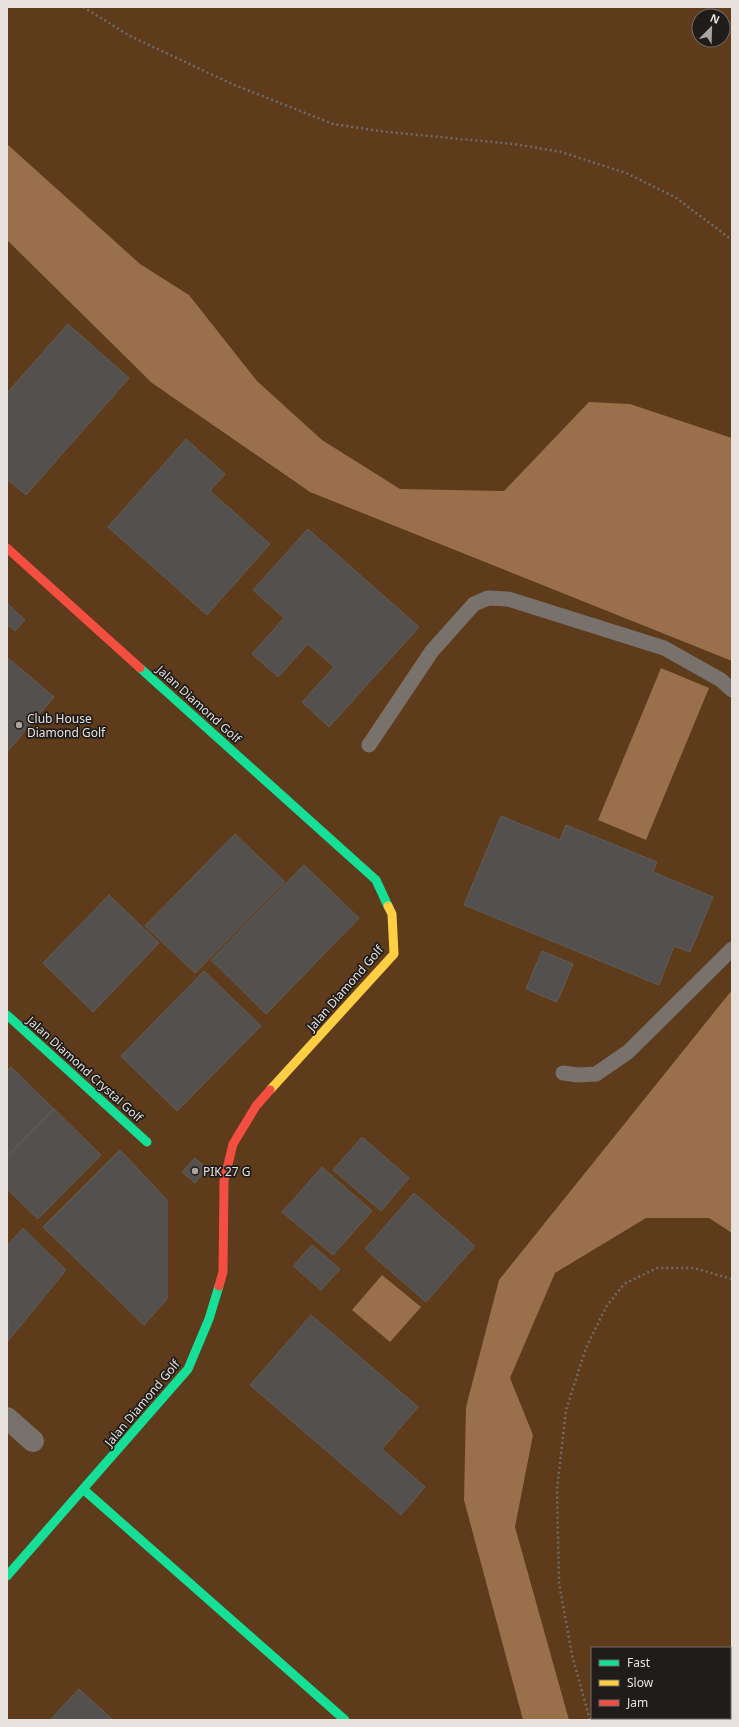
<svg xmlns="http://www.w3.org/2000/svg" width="739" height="1727" font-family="'Noto Sans',sans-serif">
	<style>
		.green { fill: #5d3b1b; fill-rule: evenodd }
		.water { fill: #996f4c }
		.building { fill: #53504e; stroke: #605d5a }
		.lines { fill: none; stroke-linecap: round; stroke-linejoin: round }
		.path { stroke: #706b68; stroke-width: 2.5; stroke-dasharray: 2 3; stroke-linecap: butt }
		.lane { stroke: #78716c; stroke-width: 15 }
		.street { stroke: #78716c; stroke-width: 22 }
		.fast { stroke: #16e098; stroke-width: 9 }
		.slow { stroke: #ffcf43; stroke-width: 9 }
		.jam { stroke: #f24e42; stroke-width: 9 }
		.poi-dot { fill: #aaa5a2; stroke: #201c19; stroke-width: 1.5 }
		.labels { text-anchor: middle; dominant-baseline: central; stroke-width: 3.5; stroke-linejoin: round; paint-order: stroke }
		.street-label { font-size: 12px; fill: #e7e2de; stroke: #201c19 }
		.poi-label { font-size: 12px; fill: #e7e2de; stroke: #201c19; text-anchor: start }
	</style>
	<rect width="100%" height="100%" fill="#383532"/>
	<path class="green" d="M7 7H732V1720H7ZM699 16H723V40H699ZM592 1648H730V1718H592Z"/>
	<path class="water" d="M7 144 140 264 189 295 257 381 322 440 400 489 504 491 589 402 630 404 732 438V661L310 492 152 383 7 240Z
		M661 668 709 688 646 840 598 820Z
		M732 990V1233L709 1218H646L555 1273 510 1378 533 1435 515 1527 569 1720H523L464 1500 466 1407 499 1280Z
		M382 1275 421 1307 390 1342 352 1310Z"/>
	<path class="building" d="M68 324 129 378 26 495 7 479V393Z
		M186 439 225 474 210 491 270 544 207 615 108 527Z
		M308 529 419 627 329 727 302 702 334 667 308 644 278 677 252 654 284 618 253 590Z
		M7 603 25 620 15 631 7 624Z
		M8 658 54 697 7 752V659Z
		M501 816 560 840 566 825 657 862 653 872 713 897 690 952 674 946 659 985 464 905Z
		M235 834 285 882 195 973 145 926Z
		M304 865 359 918 266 1014 211 960Z
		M109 895 159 943 93 1012 43 963Z
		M542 951 573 964 557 1002 526 989Z
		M204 971 261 1026 177 1111 121 1056Z
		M11 1067 54 1109 7 1157V1071Z
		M54 1109 101 1155 38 1219 7 1189V1157Z
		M362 1137 409 1178 381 1211 333 1170Z
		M120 1150 167 1200V1299L144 1325 43 1227Z
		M195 1158 207 1169 195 1183 182 1172Z
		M322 1167 372 1211 333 1255 282 1212Z
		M414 1193 475 1246 426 1302 365 1249Z
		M23 1228 66 1270 8 1341 7 1246Z
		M312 1245 340 1269 321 1290 293 1266Z
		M311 1315 418 1407 382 1449 425 1487 401 1515 250 1385Z
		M79 1689 113 1720H50Z"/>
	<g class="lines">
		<path class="path" d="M83 7 130 36 232 84 333 124 387 132 514 144 561 152 626 173 675 197 732 240
			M590 1720 572 1655 559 1583 557 1489 566 1410 586 1348 606 1307 624 1284 657 1268H694L732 1279"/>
		<path class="lane" d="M369 745 432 651 474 604 488 598 508 599 664 648 721 680 732 690
			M563 1073 578 1075 596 1074 628 1052 732 949"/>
		<path class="street" d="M7 1418 33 1441"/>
		<path class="fast" d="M140 668 376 880 388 906
			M7 1015 147 1142
			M83 1489 345 1720
			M7 1576 188 1369 209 1319 219 1286"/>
		<path class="slow" d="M270 1090 394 954 392 914 388 906"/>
		<path class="jam" d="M7 548 140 668
			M219 1286 223 1272 224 1181 233 1144 256 1106 270 1090"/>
	</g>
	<g class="poi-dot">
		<circle cx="19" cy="725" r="4"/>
		<circle cx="195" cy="1171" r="4"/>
	</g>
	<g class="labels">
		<g class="street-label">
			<text transform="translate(199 704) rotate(42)">Jalan Diamond Golf</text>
			<text transform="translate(345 988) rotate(-49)">Jalan Diamond Golf</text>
			<text transform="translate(85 1069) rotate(42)">Jalan Diamond Crystal Golf</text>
			<text transform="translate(142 1403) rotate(-50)">Jalan Diamond Golf</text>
		</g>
		<g class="poi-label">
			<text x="27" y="718">Club House<tspan x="27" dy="14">Diamond Golf</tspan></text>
			<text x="203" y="1171">PIK 27 G</text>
		</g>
	</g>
	<rect width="739" height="1727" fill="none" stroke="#e7e2de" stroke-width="16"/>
	<rect x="591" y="1647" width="140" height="72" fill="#201c19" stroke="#706b68"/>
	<rect x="599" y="1660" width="20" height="6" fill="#16e098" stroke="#706b68"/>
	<text x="627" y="1667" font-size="12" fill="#e7e2de">Fast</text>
	<rect x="599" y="1680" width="20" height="6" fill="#ffcf43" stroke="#706b68"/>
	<text x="627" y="1687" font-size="12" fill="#e7e2de">Slow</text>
	<rect x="599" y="1700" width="20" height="6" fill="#f24e42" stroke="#706b68"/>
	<text x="627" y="1707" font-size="12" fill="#e7e2de">Jam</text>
	<g transform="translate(711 28) rotate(23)"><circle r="19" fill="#201c19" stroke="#706b68"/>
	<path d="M0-3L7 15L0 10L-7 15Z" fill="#aaa5a2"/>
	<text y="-6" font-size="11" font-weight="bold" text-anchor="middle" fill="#e7e2de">N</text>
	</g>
</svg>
